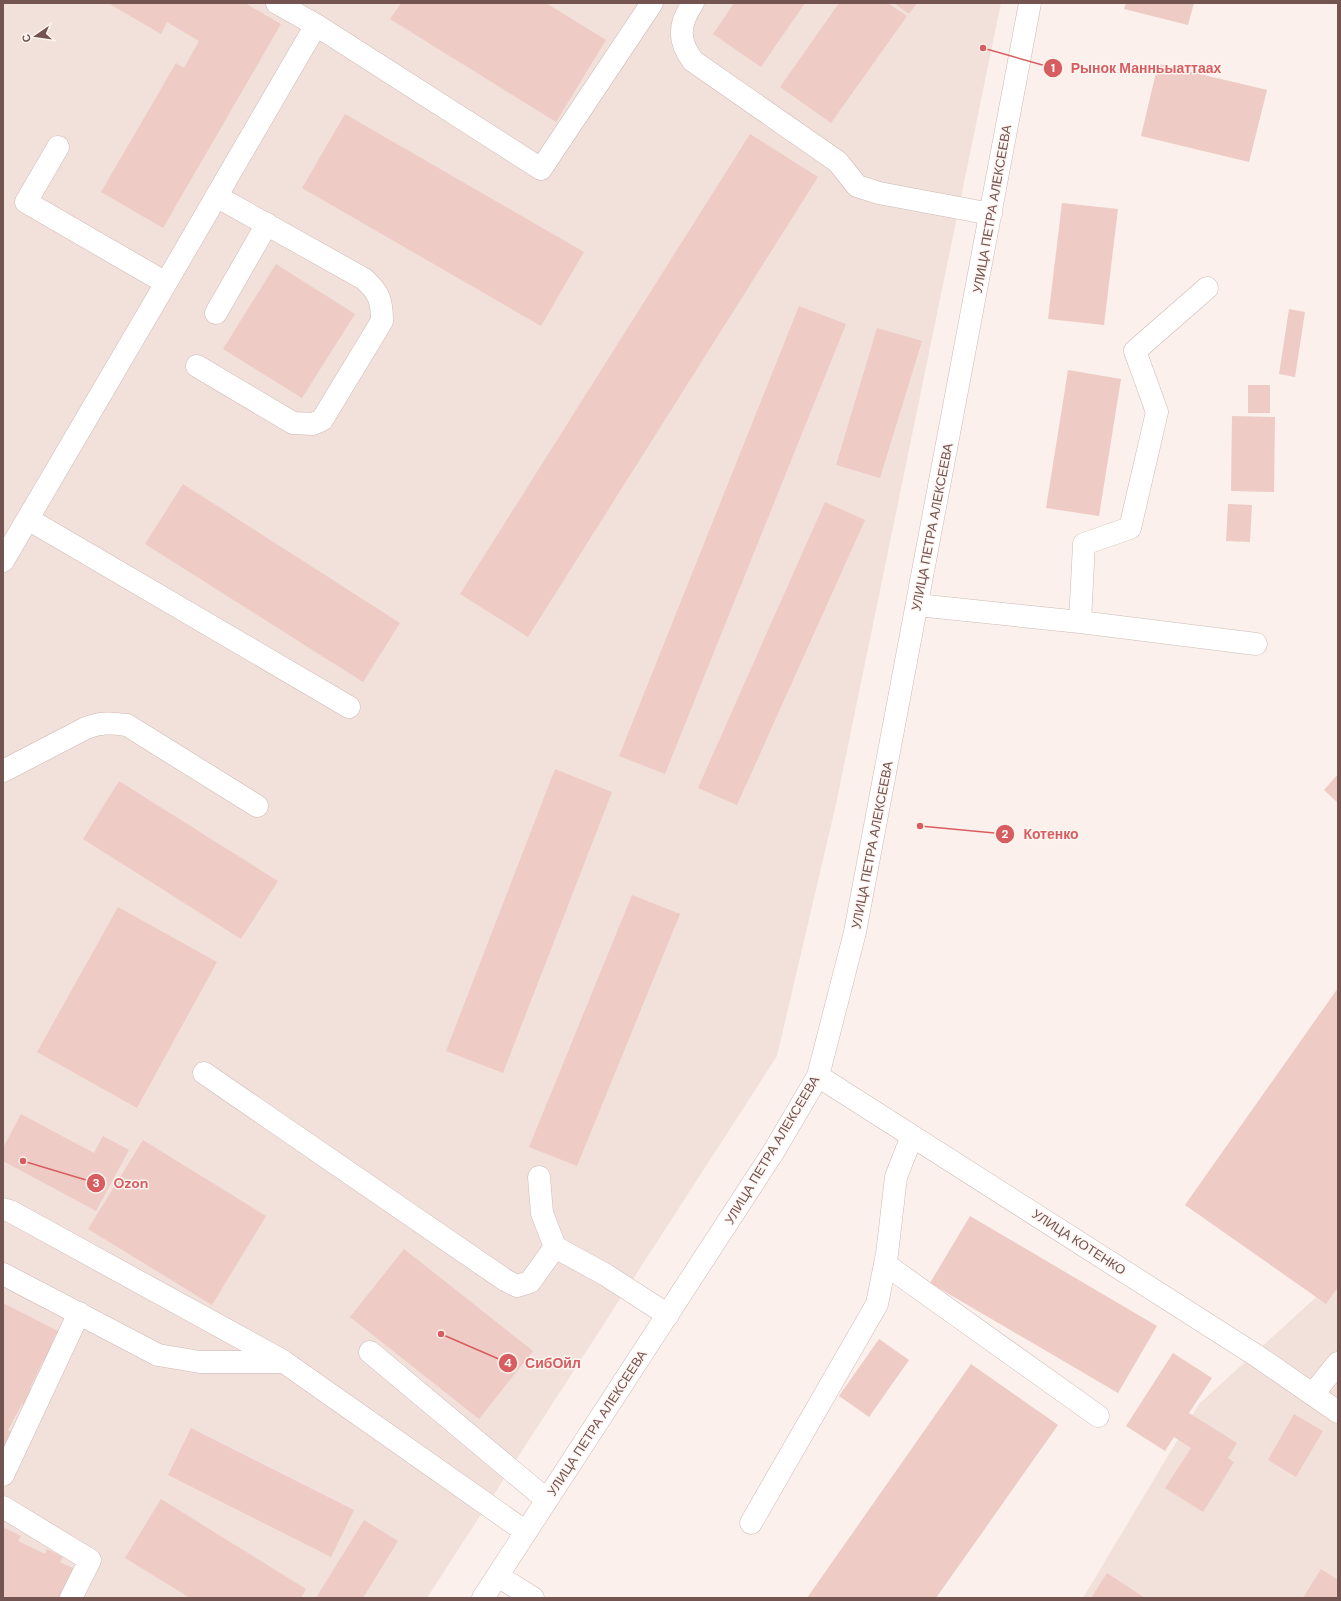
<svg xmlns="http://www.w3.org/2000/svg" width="1341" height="1601" font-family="'DM Sans',sans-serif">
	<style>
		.residential { fill: #f2e1da }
		.building { fill: #eecbc5 }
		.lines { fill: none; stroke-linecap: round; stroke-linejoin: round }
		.minor-casing { stroke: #ceb9b4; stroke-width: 23 }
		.minor { stroke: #fff; stroke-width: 22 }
		.labels { text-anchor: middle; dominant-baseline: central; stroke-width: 3; stroke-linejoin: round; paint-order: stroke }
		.street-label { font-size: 13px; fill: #745450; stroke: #fdf5f1 }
		.leader { fill: none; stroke: #d85d60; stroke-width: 1.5 }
		.callout-dot { fill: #d85d60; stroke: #fdf5f1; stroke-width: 1.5 }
		.mark-label { font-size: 12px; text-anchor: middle; font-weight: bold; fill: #fff }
		.callout-label { font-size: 14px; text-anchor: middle; font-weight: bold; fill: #d85d60; stroke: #fdf5f1; stroke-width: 3; stroke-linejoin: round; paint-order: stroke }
	</style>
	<rect width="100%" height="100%" fill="#fbf0eb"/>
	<path class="residential" d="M3 3H1001L836 804 777 1056 427 1598H3Z
		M1338 1277V1598H1083L1199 1404Z"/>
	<path class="building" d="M108 3H245L281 24 163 228 101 192 176 63 184 68 199 41 167 22 161 34Z
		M401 3H546L606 40 556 122 390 19Z
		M734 3H805L761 67 713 34Z
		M839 3H888L907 16 831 123 780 87Z
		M894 3H917L909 14Z
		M1126 3H1194L1188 25 1124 9Z
		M1158 64 1267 90 1249 162 1141 136Z
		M345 114 584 252 541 326 302 188Z
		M750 134 818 177 528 637 460 594Z
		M1062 203 1118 209 1104 325 1048 319Z
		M276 264 355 314 302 398 223 349Z
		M799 306 846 324 665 774 619 756Z
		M1289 309 1305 312 1295 377 1279 374Z
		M877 328 922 341 880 478 836 465Z
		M1068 370 1121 379 1099 516 1046 508Z
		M1248 385H1270V413H1248Z
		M1232 416 1275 417 1274 492 1231 491Z
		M183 484 400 623 363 682 145 544Z
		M825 502 865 520 737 805 698 788Z
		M1228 504 1252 505 1250 542 1226 541Z
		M555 769 612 792 503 1073 446 1051Z
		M1338 774V803L1324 790Z
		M119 781 278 881 241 939 83 839Z
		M632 895 680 914 577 1166 529 1147Z
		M118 907 217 962 137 1108 37 1052Z
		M1338 988V1287L1326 1304 1185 1205Z
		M21 1114 94 1153 103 1136 129 1150 96 1211 3 1161V1148Z
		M143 1140 266 1216 212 1305 88 1229Z
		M970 1216 1157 1326 1118 1393 930 1283Z
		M404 1249 533 1351 479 1419 350 1317Z
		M3 1303 58 1331 51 1345 56 1348 48 1364 43 1361 30 1388 34 1390 27 1406 22 1404 8 1430 14 1433 6 1449 3 1447Z
		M879 1339 909 1360 869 1417 839 1396Z
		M1173 1353 1212 1378 1189 1413 1237 1443 1228 1458 1234 1462 1203 1512 1165 1488 1191 1448 1174 1437 1165 1451 1126 1426Z
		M971 1364 1058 1425 936 1598H807Z
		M1294 1414 1323 1431 1296 1477 1268 1460Z
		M191 1428 354 1510 331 1557 168 1475Z
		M161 1499 306 1589 301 1598H190L125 1558Z
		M364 1520 398 1541 363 1598H316Z
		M5 1528 21 1536 18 1541 45 1554 47 1549 63 1557 60 1562 75 1569 61 1598H3V1531Z
		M1321 1569 1338 1580V1598H1303Z
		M1107 1573 1145 1598H1091Z"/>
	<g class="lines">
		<g class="minor-casing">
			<path id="minor" d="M277 3 316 25 541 169 652 3
				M693 3C679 24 677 40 693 61L838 162 857 186 879 193 991 214
				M58 147 26 202 166 283 316 25
				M216 313 267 224
				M197 366 293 423 313 424 322 420 382 321C382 301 379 292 364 279L216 196
				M28 519 349 707
				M3 561 166 283
				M917 605 1080 622 1256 644
				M1080 622 1084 544 1130 528 1157 412 1135 351 1207 288
				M3 771 86 728C101 722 111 723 127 725L257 806
				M204 1073 505 1280 517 1286 530 1282 555 1247
				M818 1076 1257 1356 1338 1412
				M539 1177 542 1213 555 1247 606 1275 668 1315
				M3 1209 10 1211 283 1361
				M885 1264 1098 1416
				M3 1274 158 1355 200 1362H284L526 1532
				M370 1352 547 1500
				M1313 1394 1338 1363
				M3 1475 79 1313
				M3 1507 90 1560 71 1598
				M751 1523 877 1304 887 1254 896 1177 912 1136
				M498 1576 533 1598
				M483 1598 774 1151 818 1076 855 932 1030 3"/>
		</g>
		<use href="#minor" class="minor"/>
	</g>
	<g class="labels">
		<g class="street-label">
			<text transform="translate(992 209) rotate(-80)">УЛИЦА ПЕТРА АЛЕКСЕЕВА</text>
			<text transform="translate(932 527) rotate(-79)">УЛИЦА ПЕТРА АЛЕКСЕЕВА</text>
			<text transform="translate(872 845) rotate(-79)">УЛИЦА ПЕТРА АЛЕКСЕЕВА</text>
			<text transform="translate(772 1150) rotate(-59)">УЛИЦА ПЕТРА АЛЕКСЕЕВА</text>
			<text transform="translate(1079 1242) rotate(33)">УЛИЦА КОТЕНКО</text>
			<text transform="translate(597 1423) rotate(-57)">УЛИЦА ПЕТРА АЛЕКСЕЕВА</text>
		</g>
	</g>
	<path class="leader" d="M983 48L1053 68M920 826L1005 834M23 1161L96 1183M441 1334L508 1363"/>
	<g class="callout-dot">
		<circle cx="983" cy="48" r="4"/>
		<circle cx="920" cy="826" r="4"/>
		<circle cx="23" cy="1161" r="4"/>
		<circle cx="441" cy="1334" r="4"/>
		<circle cx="1053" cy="68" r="10"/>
		<circle cx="1005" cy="834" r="10"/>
		<circle cx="96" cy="1183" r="10"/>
		<circle cx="508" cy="1363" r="10"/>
	</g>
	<g class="mark-label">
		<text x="1053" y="72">1</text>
		<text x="1005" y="838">2</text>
		<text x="96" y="1187">3</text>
		<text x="508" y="1367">4</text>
	</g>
	<g class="callout-label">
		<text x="1146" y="73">Рынок Манньыаттаах</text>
		<text x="1051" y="839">Котенко</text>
		<text x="131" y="1188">Ozon</text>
		<text x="553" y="1368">СибОйл</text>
	</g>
	<rect width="1341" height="1601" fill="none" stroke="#745450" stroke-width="8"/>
	<g transform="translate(36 36) rotate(257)" stroke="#fdf5f1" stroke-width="3" paint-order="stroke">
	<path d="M0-3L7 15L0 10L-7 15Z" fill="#745450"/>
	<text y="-6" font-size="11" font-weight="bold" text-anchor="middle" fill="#745450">С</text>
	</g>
</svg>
